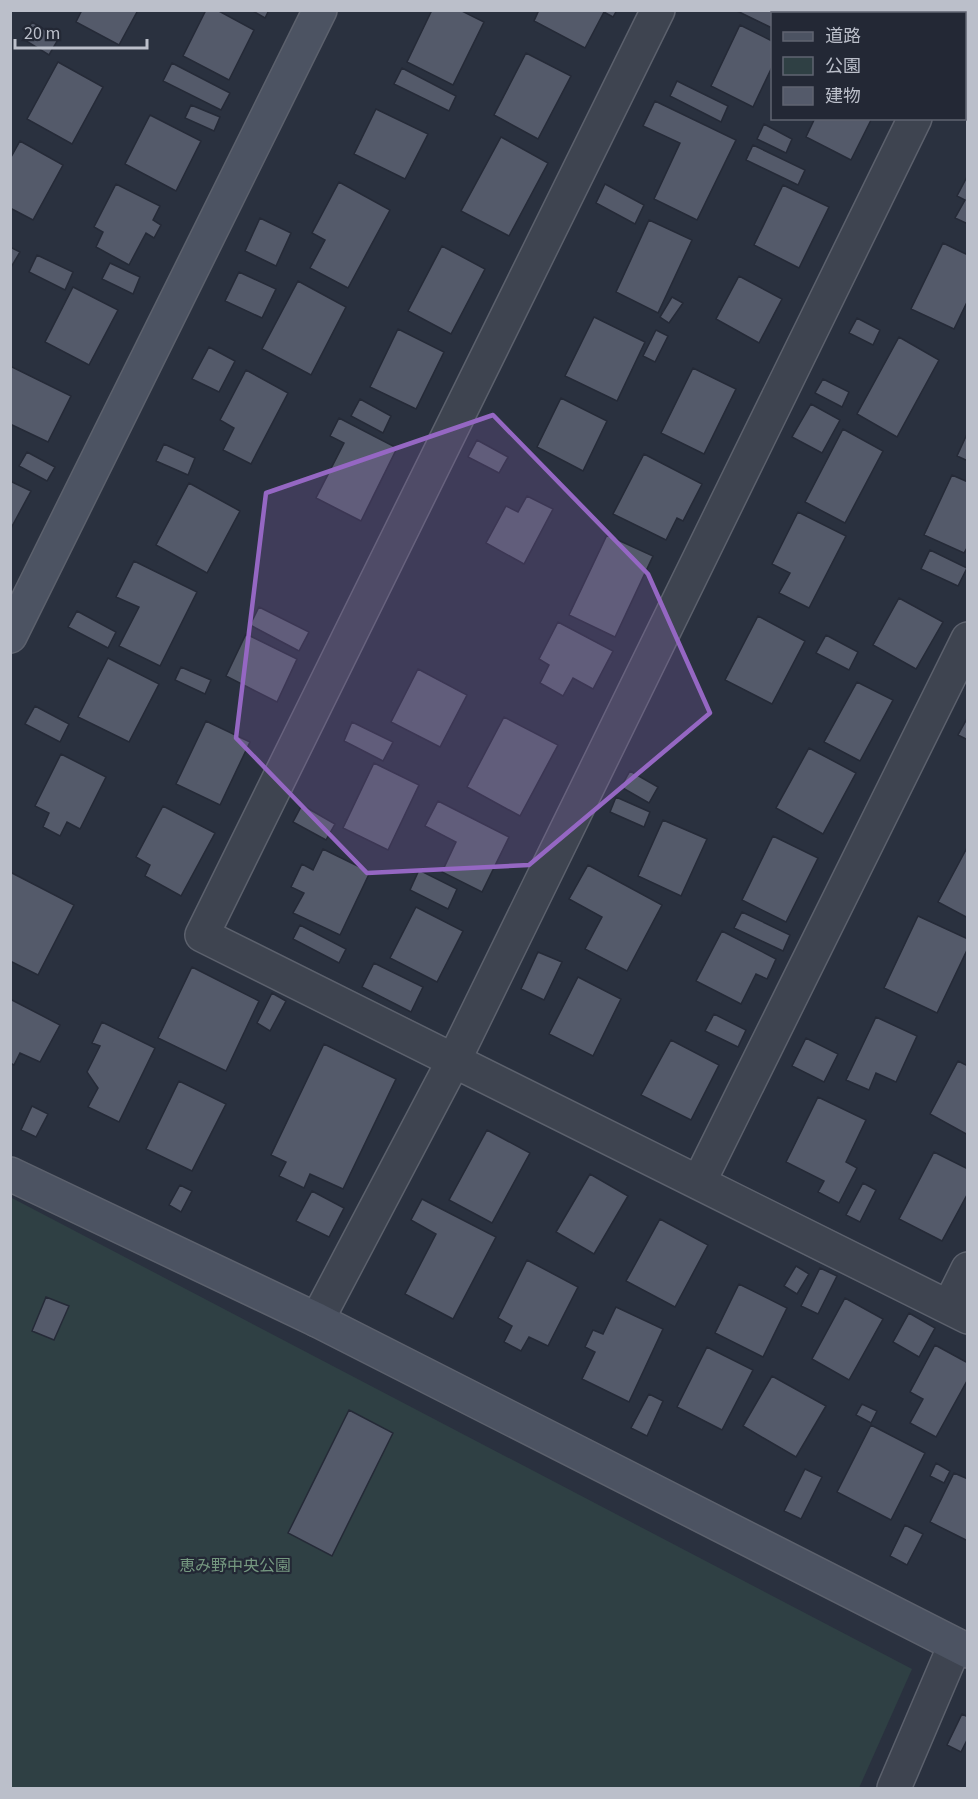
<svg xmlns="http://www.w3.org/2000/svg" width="978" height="1799" font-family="'Source Sans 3','Noto Sans JP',sans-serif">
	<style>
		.green { fill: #2f4044 }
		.building { fill: #545a6a; stroke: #252a37; stroke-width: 1.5 }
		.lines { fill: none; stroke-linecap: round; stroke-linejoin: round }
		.street-casing { stroke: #5c616d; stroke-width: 36 }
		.secondary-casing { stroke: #5c616d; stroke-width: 36 }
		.street { stroke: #3e4450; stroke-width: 33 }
		.secondary { stroke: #4c5362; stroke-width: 33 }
		.marked { fill: #9567c3; fill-opacity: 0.2; stroke: #9567c3; stroke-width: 4.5; stroke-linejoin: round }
		.labels { text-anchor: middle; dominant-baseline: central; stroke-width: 4.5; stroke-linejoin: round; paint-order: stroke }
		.park-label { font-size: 16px; fill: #759880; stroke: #232835 }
	</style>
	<rect width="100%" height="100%" fill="#2a313f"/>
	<path class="green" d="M10 1197 912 1669 859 1788H11Z"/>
	<path class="building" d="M82 10H138L119 45 76 22Z
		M206 10H217L254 30 229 80 183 56Z
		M251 10H269L265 18Z
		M432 10H460L484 22 453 85 407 62Z
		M539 10H617L613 17 604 12 585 48 534 21Z
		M735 10H791L790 14H772V28Z
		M799 10H813L811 14H797Z
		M864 10H911L910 14H863Z
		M32 22 59 38 49 55 23 39Z
		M740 25 772 41V67L753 107 711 86Z
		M526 53 571 76 538 139 494 115Z
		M58 62 103 87 72 144 27 119Z
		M172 63 230 93 221 110 163 81Z
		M402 68 456 96 449 111 394 84Z
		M677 81 728 106 721 122 670 96Z
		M655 101 736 140 697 220 654 199 680 143 643 126Z
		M191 105 220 117 214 131 185 118Z
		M376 109 428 134 405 179 354 154Z
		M150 115 201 141 176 191 125 164Z
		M815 118H872L851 160 806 137Z
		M764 124 792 139 786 153 757 139Z
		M501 137 548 163 509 236 461 211Z
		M20 141 63 165 33 220 10 208V159Z
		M753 145 805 170 798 185 746 160Z
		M968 175V224L955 218 965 200 957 196Z
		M339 182 390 210 348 288 310 268 325 240 312 233Z
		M116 184 160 206 153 220 161 225 154 238 146 233 129 265 96 247 103 232 94 227Z
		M605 184 644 205 635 224 596 203Z
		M783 185 829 207 799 268 754 245Z
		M260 218 291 233 276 266 245 251Z
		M649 220 692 240 658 313 616 292Z
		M943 243 968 255V300L954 329 911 309Z
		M442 246 485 269 451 334 408 311Z
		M10 247 20 252 10 269Z
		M37 255 73 272 65 290 29 272Z
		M110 263 140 277 133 294 102 279Z
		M239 272 276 289 262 318 225 301Z
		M739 276 782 299 759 343 716 319Z
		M298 281 346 307 311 375 262 349Z
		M73 287 118 310 89 365 45 342Z
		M672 297 683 303 669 323 660 317Z
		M594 317 645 342 617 401 565 376Z
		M857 318 880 330 873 345 849 333Z
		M398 329 444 352 416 409 370 387Z
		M656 330 668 336 655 362 643 356Z
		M899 337 939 360 897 437 857 414Z
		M209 347 235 361 219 392 192 379Z
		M10 366 71 396 48 442 10 424Z
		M693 368 736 389 704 454 661 433Z
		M246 370 288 393 251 464 223 450 234 428 220 420Z
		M823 379 849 392 842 407 815 393Z
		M561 398 607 421 583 471 537 447Z
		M360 399 391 416 383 433 351 416Z
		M811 404 840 420 822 453 792 437Z
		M339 418 397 448 361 521 316 498 344 443 330 436Z
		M843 429 883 451 845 523 805 502Z
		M968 432V461L957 456Z
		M477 440 508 457 499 473 468 457Z
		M164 444 195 458 188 475 156 461Z
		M27 452 55 467 47 481 19 466Z
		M644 454 702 484 683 521 677 518 666 540 613 514Z
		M952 475 968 482V546L964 553 924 535Z
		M10 481 31 491 10 530Z
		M189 483 240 511 207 573 156 545Z
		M527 496 553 509 524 564 486 543 506 506 518 512Z
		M798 512 846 536 809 608 779 593 790 573 772 564Z
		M607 535 653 556 615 637 569 615Z
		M930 550 967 568 958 586 921 569Z
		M134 561 197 592 160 666 119 646 139 607 116 597Z
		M899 598 943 622 916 669 873 645Z
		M259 607 309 632 299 651 250 625Z
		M77 611 116 632 108 648 68 627Z
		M758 616 805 641 772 704 725 680Z
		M558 622 613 651 593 689 573 678 563 696 540 683 549 665 539 659Z
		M246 634 297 659 277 702 226 676Z
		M826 635 858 652 849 670 816 653Z
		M108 658 159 684 129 742 78 717Z
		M181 667 211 680 205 694 175 680Z
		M418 669 467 695 440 747 391 722Z
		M857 682 893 700 860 761 824 742Z
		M35 706 69 724 60 742 25 724Z
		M504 717 558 745 520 816 467 787Z
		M968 717V740L958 735Z
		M206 721 250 742 220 805 176 784Z
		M352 722 393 742 383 761 344 741Z
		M809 748 856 773 823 834 776 808Z
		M61 754 106 777 80 829 67 822 60 836 43 827 49 813 35 806Z
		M374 763 419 785 388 850 343 828Z
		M630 771 658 787 649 803 621 787Z
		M616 797 650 812 644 827 610 812Z
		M438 801 509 837 482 892 442 872 456 842 425 826Z
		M302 805 335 824 326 840 293 822Z
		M163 806 215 833 181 896 145 876 150 865 136 857Z
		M663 820 707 839 681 896 638 876Z
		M773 836 818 858 786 922 742 900Z
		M968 846V918L938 902Z
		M323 849 370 872 340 935 293 913 304 893 291 887 302 864 313 870Z
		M588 865 662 905 627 971 585 949 602 917 569 899Z
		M419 870 457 889 448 909 410 890Z
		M10 872 74 905 38 975 10 961Z
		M416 907 463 931 437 982 390 958Z
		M742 912 790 935 783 951 734 928Z
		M918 916 968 939V948L937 1013 884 988Z
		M300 925 346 949 339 963 293 939Z
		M722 931 776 959 767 979 756 974 741 1004 696 981Z
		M538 952 562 962 544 1000 521 989Z
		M374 963 423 987 411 1012 362 987Z
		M192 967 259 1001 226 1071 158 1038Z
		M578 977 621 999 593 1056 549 1034Z
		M272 993 286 1001 270 1031 257 1023Z
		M10 999 60 1025 40 1062 20 1053 14 1065 10 1063Z
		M714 1014 746 1030 738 1047 705 1031Z
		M876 1017 917 1036 896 1082 876 1073 869 1090 846 1080Z
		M102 1022 155 1048 119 1122 88 1107 98 1088 87 1072 100 1046 92 1043Z
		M806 1038 838 1054 824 1082 792 1066Z
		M671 1040 719 1065 691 1120 641 1095Z
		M324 1044 396 1079 343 1189 310 1174 304 1188 279 1176 286 1162 271 1155Z
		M958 1061 968 1066V1135L930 1114Z
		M179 1081 226 1104 192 1171 146 1149Z
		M818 1097 866 1120 846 1162 857 1168 839 1203 818 1192 824 1181 786 1162Z
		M32 1106 48 1114 36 1137 21 1130Z
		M487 1130 530 1153 492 1223 449 1200Z
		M934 1152 968 1169V1193L942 1241 899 1219Z
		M590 1174 628 1196 594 1254 556 1232Z
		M863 1183 876 1190 860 1222 846 1215Z
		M180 1185 192 1191 181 1212 169 1205Z
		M312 1191 344 1208 329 1237 296 1221Z
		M422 1199 496 1237 453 1319 405 1294 436 1234 411 1220Z
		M660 1219 708 1245 675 1307 626 1281Z
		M527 1260 578 1287 548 1346 529 1337 521 1351 504 1342 512 1326 498 1318Z
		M796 1266 809 1274 797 1294 784 1286Z
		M820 1268 837 1276 818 1314 801 1306Z
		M739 1284 787 1308 763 1357 715 1333Z
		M46 1297 69 1306 54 1340 32 1331Z
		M845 1298 883 1319 849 1380 812 1359Z
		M616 1307 663 1329 629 1402 582 1379 595 1352 585 1347 593 1330 603 1334Z
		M909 1313 935 1328 919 1357 893 1342Z
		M935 1345 968 1363V1379L936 1437 910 1423 923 1399 910 1392Z
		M707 1347 753 1370 722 1430 677 1407Z
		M772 1376 826 1406 796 1457 743 1426Z
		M649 1394 663 1401 647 1436 631 1428Z
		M862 1404 877 1411 871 1423 856 1415Z
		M349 1410 393 1433 332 1556 288 1533Z
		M871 1425 925 1453 891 1520 837 1492Z
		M936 1463 950 1471 944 1483 930 1476Z
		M805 1469 822 1477 801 1519 784 1511Z
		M954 1473 968 1479V1541L930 1522Z
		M905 1525 923 1534 907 1565 890 1556Z
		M962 1714 968 1717V1738L961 1752 947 1745Z"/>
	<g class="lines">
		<g class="street-casing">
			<path id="street" d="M658 10 202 935 968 1317
				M964 17 968 11
				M699 1182 968 639
				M949 1307 968 1269
				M317 1320 454 1060 915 118
				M894 1788 955 1645"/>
		</g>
		<g class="secondary-casing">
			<path id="secondary" d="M10 636 320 10
				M10 1174 317 1320 968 1651"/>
		</g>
		<use href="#street" class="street"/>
		<use href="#secondary" class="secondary"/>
	</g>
	<path class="marked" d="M493 415 648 574 710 713 529 865 367 873 236 738 266 493Z"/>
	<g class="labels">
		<g class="park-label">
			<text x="235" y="1566">恵み野中央公園</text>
		</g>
	</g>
	<rect width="978" height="1799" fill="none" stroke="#bbbfca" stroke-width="24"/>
	<rect x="771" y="12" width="195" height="108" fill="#232835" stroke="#606471" stroke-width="1.5"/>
	<rect x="783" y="32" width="30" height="9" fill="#4c5362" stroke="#606471" stroke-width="1.5"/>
	<text x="825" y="42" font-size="18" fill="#bbbfca">道路</text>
	<rect x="783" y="57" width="30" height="18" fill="#2f4044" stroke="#606471" stroke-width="1.5"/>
	<text x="825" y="72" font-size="18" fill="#bbbfca">公園</text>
	<rect x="783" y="87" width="30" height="18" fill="#545a6a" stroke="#606471" stroke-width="1.5"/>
	<text x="825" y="102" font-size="18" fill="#bbbfca">建物</text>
	<path d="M15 39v9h132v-9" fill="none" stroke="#bbbfca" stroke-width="3"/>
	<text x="24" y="39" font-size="18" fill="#bbbfca" stroke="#232835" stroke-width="4.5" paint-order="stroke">20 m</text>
</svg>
